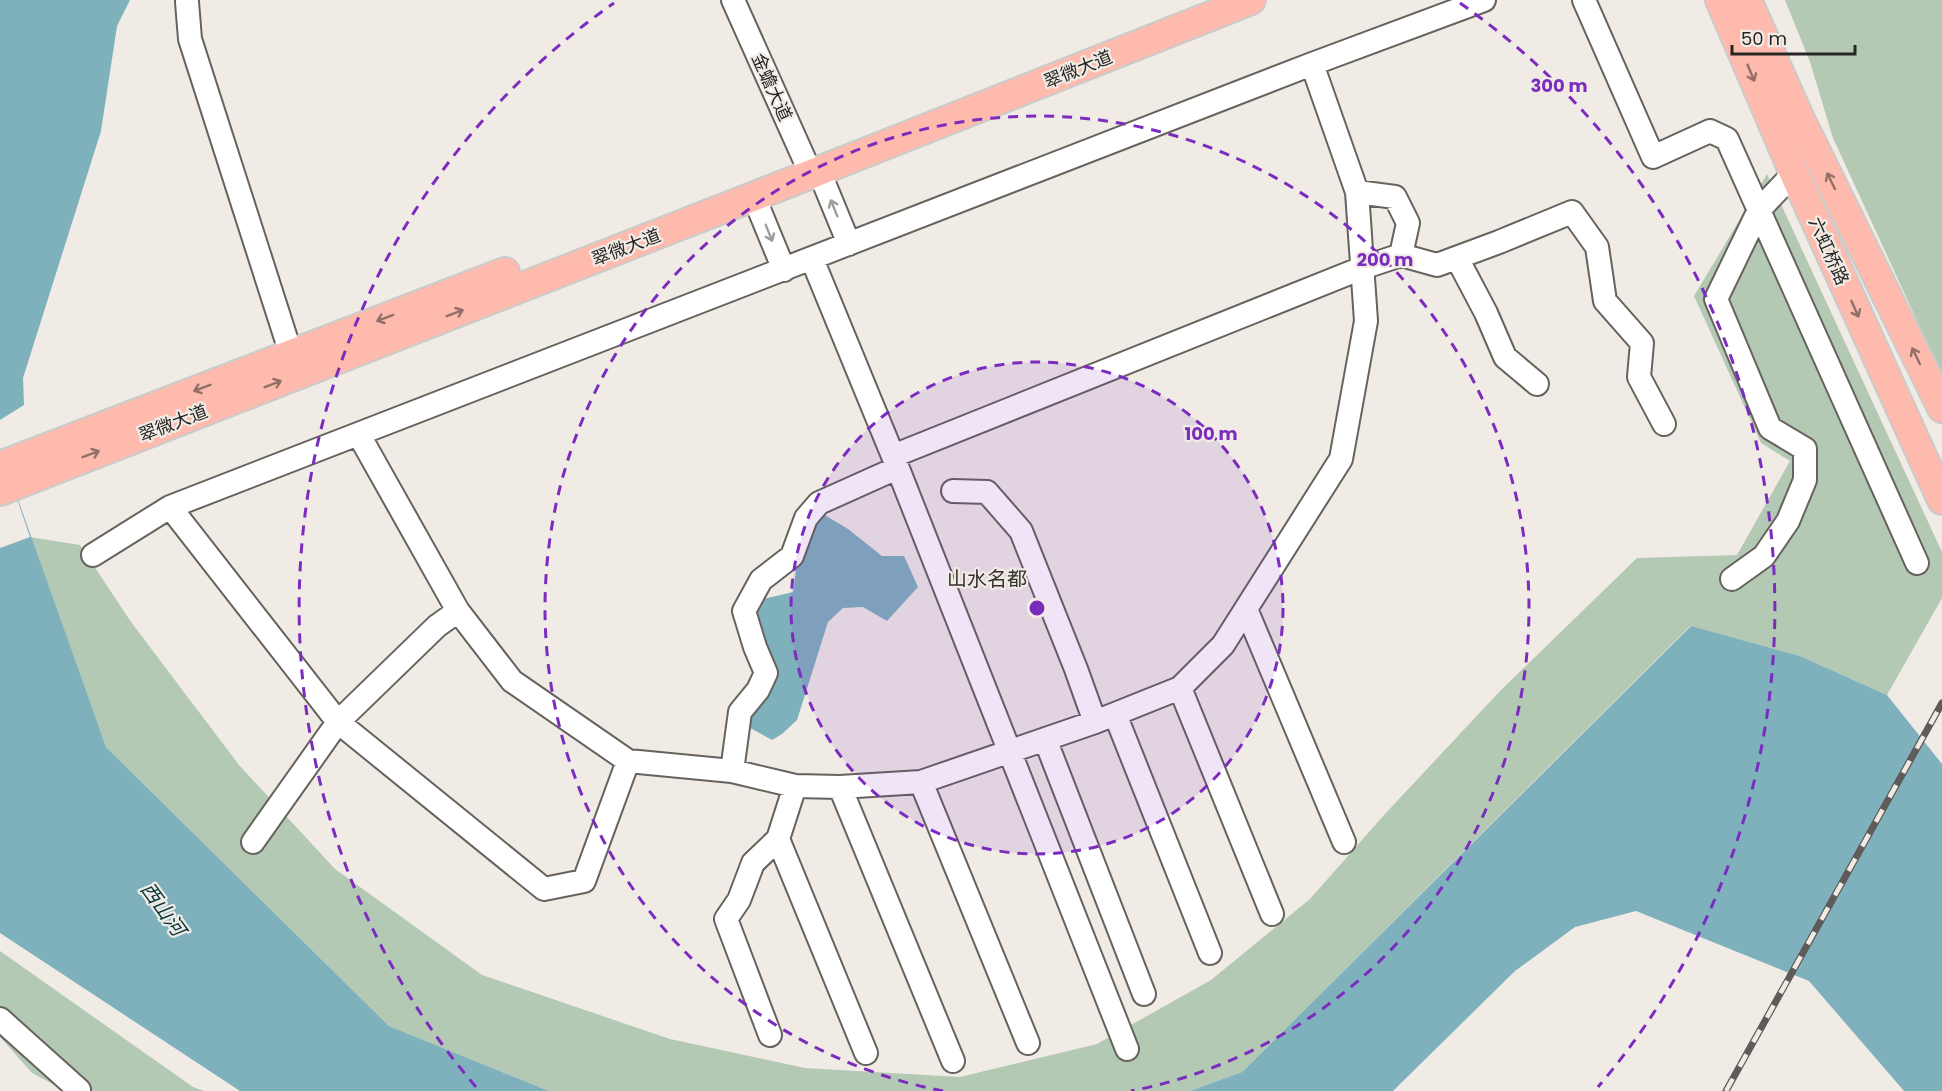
<svg xmlns="http://www.w3.org/2000/svg" width="1942" height="1091" font-family="Poppins,'Noto Sans SC',sans-serif">
	<style>
		.green { fill: #b3c9b3 }
		.water { fill: #7fb1bd }
		.pier { fill: #f1ebe6 }
		.lines { fill: none; stroke-linecap: round; stroke-linejoin: round }
		.minor-casing { stroke: #66625d; stroke-width: 26 }
		.major-casing { stroke: #cbcbca; stroke-width: 32 }
		.minor { stroke: #fff; stroke-width: 22 }
		.major { stroke: #febaad; stroke-width: 28 }
		.rail-casing { stroke: #5e5b58; stroke-width: 7 }
		.rail { stroke: #f1ebe6; stroke-width: 4.5; stroke-dasharray: 14; stroke-linecap: butt }
		.oneway { stroke: #927068 }
		.oneway2 { stroke: #9e9d9c }
		.ring { fill: none; stroke: #7b2cbf; stroke-width: 3; stroke-dasharray: 10 8 }
		.labels { text-anchor: middle; dominant-baseline: central; stroke-width: 4.5; stroke-linejoin: round; paint-order: stroke }
		.street-label { font-size: 18px; fill: #272523; stroke: #f1ebe6 }
		.neighbourhood-label { font-size: 20px; fill: #36312d; stroke: #f1ebe6 }
		.water-label { font-size: 20px; font-style: italic; fill: #02343d; stroke: #f1ebe6 }
		.centre { fill: #7b2cbf; stroke: #f1ebe6; stroke-width: 3 }
		.ring-label { font-size: 18px; text-anchor: middle; font-weight: bold; fill: #7b2cbf; stroke: #f1ebe6; stroke-width: 4.5; stroke-linejoin: round; paint-order: stroke }
	</style>
	<rect width="100%" height="100%" fill="#f1ebe6"/>
	<path class="green" d="M1785 0H1942V375L1833 138 1810 62Z
		M1767 174 1942 552V598L1887 695 1800 656 1690 626 1242 1072 1190 1091H549L389 1026 106 747 30 537 80 545 131 622 239 765 335 869 482 975 670 1039 805 1068 960 1077 1097 1044 1211 980 1310 899 1384 815 1501 690 1637 558 1737 555 1790 461 1761 443 1694 296Z
		M0 951 193 1087 204 1091H66L32 1073 0 1037Z"/>
	<path class="water" d="M0 0H130L117 26 101 131 23 378 24 405 0 420Z
		M0 449 106 747 389 1026 549 1091H240L0 933Z
		M823 514 848 529 882 556H904L918 587 887 621 863 607 843 608 828 622 797 720 782 734 772 740 743 724 761 677 750 655 759 600 793 592 799 549Z
		M1691 626 1800 656 1887 695 1942 764V1091H1904L1809 981 1636 911 1575 927 1515 971 1393 1091H1190L1242 1072Z"/>
	<path class="pier" d="M0 449 30 537 0 548Z"/>
	<g class="lines">
		<g class="minor-casing">
			<path id="minor" d="M733 0 811 174
				M1584 0 1653 157 1710 131 1727 139 1917 563
				M187 2 190 39 291 354
				M819 171 849 244
				M1357 192 1395 197 1408 223 1401 255
				M754 197 784 270
				M1457 258 1486 313 1505 357 1537 384
				M812 259 893 456 1362 268 1401 255 1437 265 1499 242 1572 212 1597 247 1605 301 1642 343 1639 377 1664 424
				M359 435 458 611 512 681 628 761 732 771 795 786 840 787 921 782 1095 722 1180 688 1223 645 1341 459 1366 321 1357 192 1312 64
				M893 456 1127 1049
				M953 491 987 492 1021 531 1076 669 1095 722
				M170 507 338 722 544 889 584 881 628 761
				M93 555 170 507 1312 64 1484 0
				M1732 579 1764 556 1788 521 1805 480V449L1770 428 1716 299 1759 210 1794 173
				M1246 609 1344 842
				M1180 688 1272 914
				M1115 714 1210 953
				M1045 739 1144 994
				M732 771 740 712 758 690 766 673 755 647 744 611 761 580 792 556 806 518 819 503 897 468
				M921 782 1028 1043
				M795 786 778 839 866 1053
				M840 787 953 1061
				M253 842 338 722 437 626 458 611
				M0 1019 79 1090
				M770 1035 726 919 739 900 753 863 778 839"/>
		</g>
		<g class="major-casing">
			<path id="major" d="M1720 0 1794 173 1942 500
				M1747 0 1799 117 1942 408
				M0 466 505 272
				M0 491 819 171 1251 0"/>
		</g>
		<use href="#minor" class="minor"/>
		<use href="#major" class="major"/>
		<g class="rail-casing">
			<path id="rail" d="M1726 1091 1942 703"/>
		</g>
		<use href="#rail" class="rail"/>
	</g>
	<defs><path id="oneway-shaft" d="M-6 0H5M1.5-3L5.5 0L1.5 3" fill="none" stroke-width="1.6" stroke-linecap="round" stroke-linejoin="round" transform="scale(1.5)"/></defs>
	<g class="oneway">
		<use href="#oneway-shaft" transform="translate(1751 73) rotate(67)"/>
		<use href="#oneway-shaft" transform="translate(1831 181) rotate(-116)"/>
		<use href="#oneway-shaft" transform="translate(1855 309) rotate(66)"/>
		<use href="#oneway-shaft" transform="translate(455 313) rotate(-21)"/>
		<use href="#oneway-shaft" transform="translate(385 318) rotate(159)"/>
		<use href="#oneway-shaft" transform="translate(1916 356) rotate(-116)"/>
		<use href="#oneway-shaft" transform="translate(273 384) rotate(-21)"/>
		<use href="#oneway-shaft" transform="translate(202 388) rotate(159)"/>
		<use href="#oneway-shaft" transform="translate(91 454) rotate(-21)"/>
	</g>
	<g class="oneway2">
		<use href="#oneway-shaft" transform="translate(834 208) rotate(-112)"/>
		<use href="#oneway-shaft" transform="translate(769 233) rotate(68)"/>
	</g>
	<circle cx="1037" cy="608" r="246" fill="#7b2cbf" fill-opacity=".12"/>
	<g class="ring">
		<circle cx="1037" cy="608" r="246"/>
		<path d="M943 1091A492 492 0 1 1 1131 1091"/>
		<path d="M476 1087A738 738 0 0 1 614 3M1460 3A738 738 0 0 1 1598 1087"/>
	</g>
	<g class="labels">
		<g class="street-label">
			<text transform="translate(1078 69) rotate(-22)">翠微大道</text>
			<text transform="translate(772 87) rotate(66)">金蟾大道</text>
			<text transform="translate(626 247) rotate(-21)">翠微大道</text>
			<text transform="translate(1829 251) rotate(66)">六虹桥路</text>
			<text transform="translate(173 423) rotate(-21)">翠微大道</text>
		</g>
		<g class="neighbourhood-label">
			<text x="987" y="579">山水名都</text>
		</g>
		<g class="water-label">
			<text transform="translate(163 909) rotate(54)">西山河</text>
		</g>
	</g>
	<circle cx="1037" cy="608" r="9" class="centre"/>
	<g class="ring-label">
		<text x="1559" y="92">300 m</text>
		<text x="1385" y="266">200 m</text>
		<text x="1211" y="440">100 m</text>
	</g>
	<path d="M1732 45v9h123v-9" fill="none" stroke="#272523" stroke-width="3"/>
	<text x="1741" y="45" font-size="18" fill="#272523" stroke="#f1ebe6" stroke-width="4.5" paint-order="stroke">50 m</text>
</svg>
